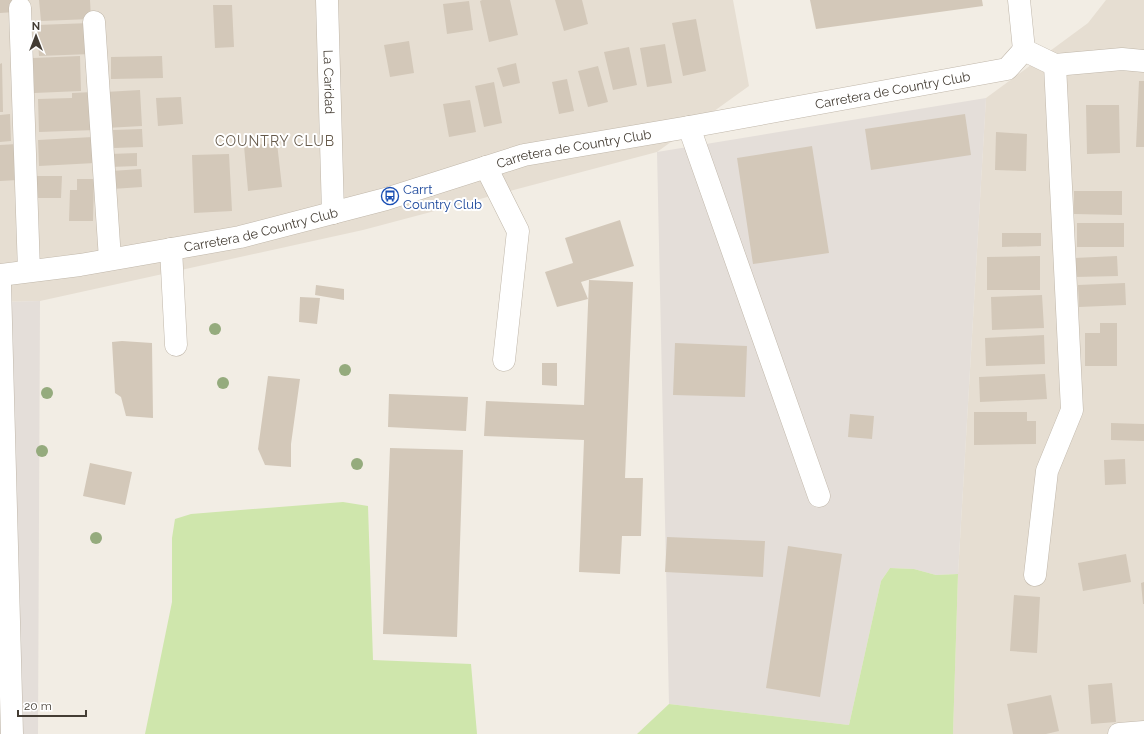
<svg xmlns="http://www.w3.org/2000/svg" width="1144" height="734" font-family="Raleway,sans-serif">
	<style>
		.residential { fill: #e6ded2 }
		.industrial { fill: #e4ded9 }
		.green { fill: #cfe6ac }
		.building { fill: #d3c8b9 }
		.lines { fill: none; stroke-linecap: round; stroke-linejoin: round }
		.minor-casing { stroke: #c0b7aa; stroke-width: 23 }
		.minor { stroke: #fff; stroke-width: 22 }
		.tree { fill: #95ab7d }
		.labels { text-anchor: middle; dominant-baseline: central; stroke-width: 4; stroke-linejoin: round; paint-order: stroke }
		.street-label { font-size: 13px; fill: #443d34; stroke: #fff }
		.transit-label { font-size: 13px; fill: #164399; stroke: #fff; text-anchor: start }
		.neighbourhood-label { font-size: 14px; letter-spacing: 1px; fill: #665a4b; stroke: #fff }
	</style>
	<rect width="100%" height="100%" fill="#f2ede4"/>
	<path class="residential" d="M0 0H733L749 86 657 152 363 230 40 301 0 302Z
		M1106 0H1144V734H953L958 574 986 98 1088 23Z"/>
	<path class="industrial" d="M986 98 958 574 936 575 914 569 890 568 881 581 849 725 669 704 657 152Z
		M40 301 38 734H0V302Z"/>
	<path class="green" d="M343 502 368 506 373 660 471 664 477 734H145L172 602V538L175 519 191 514Z
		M890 568 914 569 936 575 958 574 953 734H637L669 704 849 725 881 581Z"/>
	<path class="building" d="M0 0H13L14 12 0 13Z
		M39 0H90L91 19 41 21Z
		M482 0H510L518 35 489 42 480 1Z
		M555 0H582L588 24 564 31Z
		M810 0H982L983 6 816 29Z
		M469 1 473 30 447 34 443 4Z
		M213 5H232L234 47 215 48Z
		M696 19 706 71 683 76 672 23Z
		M90 23 91 54 39 56 37 25Z
		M409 41 414 73 390 77 384 45Z
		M665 44 672 83 647 87 640 48Z
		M629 47 637 85 613 90 604 52Z
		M80 56 81 91 34 93 33 58Z
		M162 56 163 78 111 79V57Z
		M2 63 3 112H0V64Z
		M516 63 520 83 503 87 497 68Z
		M598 66 608 102 588 107 578 71Z
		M567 79 574 111 559 114 552 82Z
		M1139 81H1144V147H1136Z
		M494 82 502 123 484 127 475 86Z
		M140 90 142 126 106 128 105 92Z
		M93 92 95 130 39 132 38 99 72 98V93Z
		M181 97 183 124 158 126 156 98Z
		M470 100 476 132 449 137 443 104Z
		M1086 105H1119L1120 153 1087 154Z
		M10 114 11 141 0 142V115Z
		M965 114 971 155 871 170 865 129Z
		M142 129 143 147 114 148 113 130Z
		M996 132 1027 134 1026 171 995 170Z
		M93 137 95 163 39 166 38 140Z
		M277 143 282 187 248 191 244 146Z
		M17 144 18 180 0 181V145Z
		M812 146 829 253 753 264 737 158Z
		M137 153V166L110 167V154Z
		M229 154 232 211 194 213 192 155Z
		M141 169 142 187 112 189 111 171Z
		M37 176H62L61 198H37Z
		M77 179H94L93 221H69L70 190H77Z
		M1074 191H1122V215L1074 214Z
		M620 220 634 266 581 282 588 299 557 307 545 272 573 263 565 238Z
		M1077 223H1124V247H1077Z
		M1002 233H1041V246L1002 247Z
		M1040 256V290H987V257Z
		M1117 256 1118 276 1075 277 1074 258Z
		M589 280 633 282 625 478H643L641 536H622L620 574 579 572 584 440 484 436 486 401 584 405Z
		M1125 283 1126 305 1079 307 1078 285Z
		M316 285 344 289V300L315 295Z
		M1042 295 1044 328 992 330 991 297Z
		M300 297 320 298 317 324 299 322Z
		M1100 323H1117V366H1085V333H1100Z
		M1044 335 1045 364 986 366 985 338Z
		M122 341 152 343 153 418 126 416 121 397 115 393 112 342Z
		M675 343 747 346 745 397 673 395Z
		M542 363H557V386L542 385Z
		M1045 374 1047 399 980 402 979 377Z
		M268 376 300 379 291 444V467L265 465 258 449Z
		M389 394 468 397 466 431 388 427Z
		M974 412H1027V421H1036V444L974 445Z
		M850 414 874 416 872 439 848 437Z
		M1111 423 1144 424V441L1111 440Z
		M390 448 463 450 457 637 383 634Z
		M1125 459 1126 484 1105 485 1104 460Z
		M90 463 132 472 125 505 83 496Z
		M667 537 765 541 763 577 665 572Z
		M788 546 842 554 820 697 766 688Z
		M1126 554 1131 582 1083 591 1078 563Z
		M1144 582V604H1143L1141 583Z
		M1014 595 1040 597 1037 653 1010 651Z
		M1112 683 1116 722 1091 724 1088 685Z
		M1051 695 1059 731 1046 734H1013L1007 704Z"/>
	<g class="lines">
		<g class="minor-casing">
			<g id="minor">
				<path id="s1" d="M327 0 333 213"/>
				<path d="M1019 0 1024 50"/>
				<path d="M20 8 29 271"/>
				<path d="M94 22 110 259"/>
				<path d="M689 127 819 496"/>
				<path d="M486 167 518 231 504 360"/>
				<path d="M171 249 176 345"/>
				<path id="s2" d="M0 275 80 265 240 237 386 199 524 155 689 127 1007 69 1024 50 1055 65 1122 59 1144 61"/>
				<path d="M0 285 12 734"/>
				<path d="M1035 575 1047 471 1072 410 1055 65"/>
				<path d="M1119 734 1144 732"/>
			</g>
		</g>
		<use href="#minor" class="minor"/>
	</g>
	<g class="tree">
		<circle cx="215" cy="329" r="6"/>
		<circle cx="345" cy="370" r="6"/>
		<circle cx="223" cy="383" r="6"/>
		<circle cx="47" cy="393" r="6"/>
		<circle cx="42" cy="451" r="6"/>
		<circle cx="357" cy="464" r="6"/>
		<circle cx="96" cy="538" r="6"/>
	</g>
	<defs>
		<g id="bus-ring" transform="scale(0.9)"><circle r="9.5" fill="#fff" stroke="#1a4fb4" stroke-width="1.5"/><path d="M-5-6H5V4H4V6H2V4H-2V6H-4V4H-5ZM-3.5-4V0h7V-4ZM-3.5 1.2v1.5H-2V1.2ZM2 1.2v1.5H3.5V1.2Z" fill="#1a4fb4"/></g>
	</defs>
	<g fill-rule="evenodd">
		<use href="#bus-ring" x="390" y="196"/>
	</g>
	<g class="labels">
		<g class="street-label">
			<text stroke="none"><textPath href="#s1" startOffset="82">La Caridad</textPath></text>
			<text stroke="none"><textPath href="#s2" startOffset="913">Carretera de Country Club</textPath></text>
			<text stroke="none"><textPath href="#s2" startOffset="589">Carretera de Country Club</textPath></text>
			<text stroke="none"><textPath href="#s2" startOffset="265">Carretera de Country Club</textPath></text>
		</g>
		<g class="transit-label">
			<text x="403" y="189">Carrt<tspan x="403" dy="15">Country Club</tspan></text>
		</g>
		<g class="neighbourhood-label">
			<text x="275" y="141">COUNTRY CLUB</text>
		</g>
	</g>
	<g transform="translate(36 36)" stroke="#ffffff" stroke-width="3" paint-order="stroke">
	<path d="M0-3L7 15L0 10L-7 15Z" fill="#443d34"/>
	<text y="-6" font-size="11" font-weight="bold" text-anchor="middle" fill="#443d34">N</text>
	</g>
	<path d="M18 710v6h68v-6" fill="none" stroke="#443d34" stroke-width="2"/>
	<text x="24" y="710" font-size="12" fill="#443d34" stroke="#ffffff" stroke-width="3" paint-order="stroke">20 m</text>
</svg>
